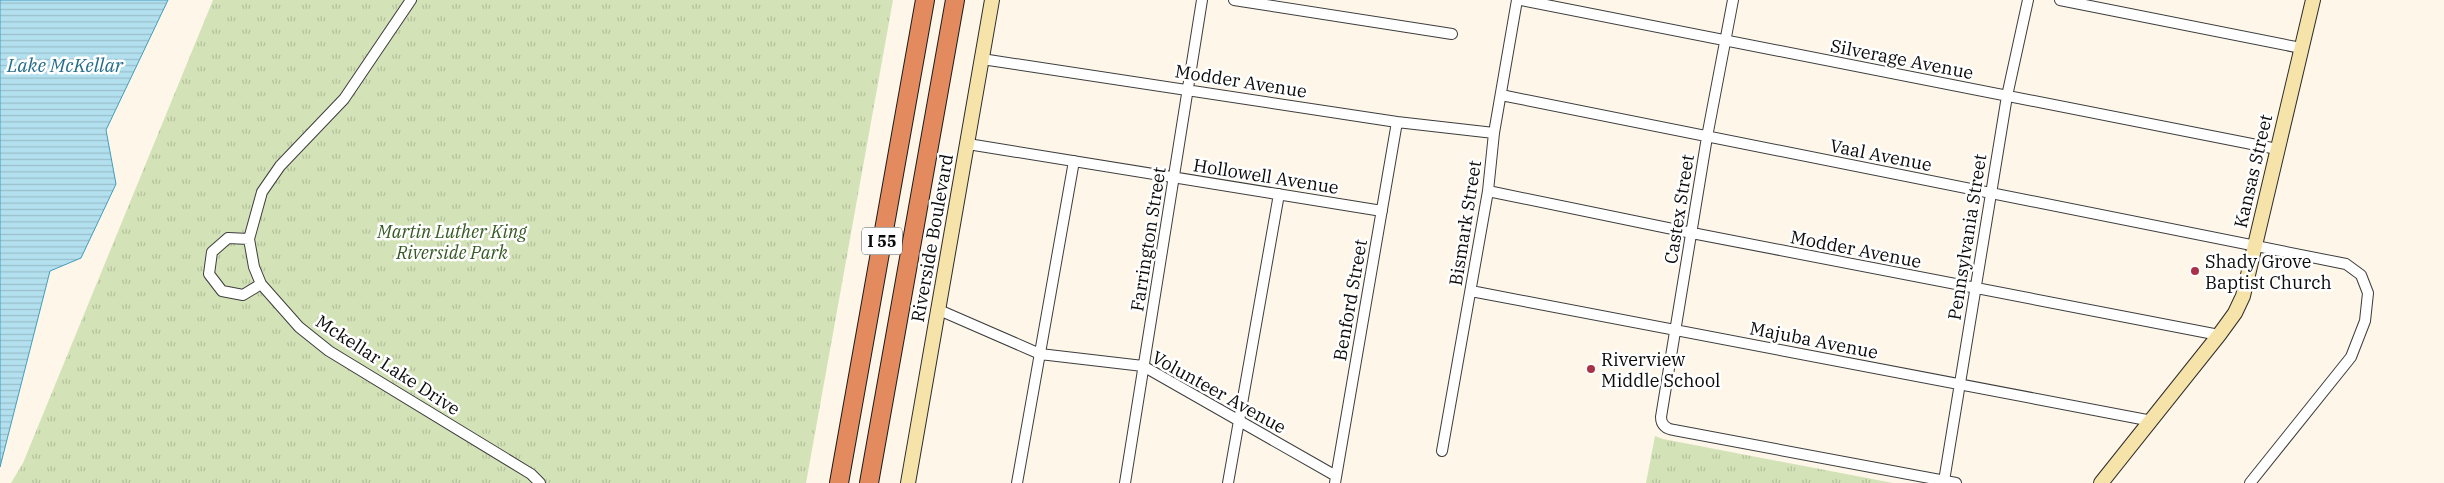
<svg xmlns="http://www.w3.org/2000/svg" width="2444" height="483" font-family="'IBM Plex Serif',serif">
	<style>
		.park { fill: url(#park-tufts) }
		.water { fill: url(#water-rules); stroke: #429dbd }
		.lines { fill: none; stroke-linecap: round; stroke-linejoin: round }
		.street-casing { stroke: #3d3d3d; stroke-width: 12 }
		.secondary-casing { stroke: #2c2c2c; stroke-width: 16 }
		.highway-casing { stroke: #1b1b1b; stroke-width: 20 }
		.street { stroke: #fff; stroke-width: 10 }
		.secondary { stroke: #f6e3aa; stroke-width: 14 }
		.highway { stroke: #e48a5f; stroke-width: 18 }
		.poi-dot { fill: #a93248; stroke: #fff; stroke-width: 2 }
		.labels { text-anchor: middle; dominant-baseline: central; stroke-width: 5; stroke-linejoin: round; paint-order: stroke }
		.shield { fill: #fff; stroke: #545454; stroke-width: 1 }
		.shield-label { font-size: 16px; font-weight: bold; fill: #0a0a0a }
		.street-label { font-size: 18px; fill: #0a0a0a; stroke: #fff }
		.park-label { font-size: 18px; font-style: italic; fill: #355922; stroke: #fff }
		.poi-label { font-size: 18px; fill: #0a0a0a; stroke: #fff; text-anchor: start }
		.water-label { font-size: 19px; font-style: italic; fill: #226c8c; stroke: #fff }
	</style>
	<defs>
		<pattern id="park-tufts" width="24" height="20" patternUnits="userSpaceOnUse" patternTransform="scale(1.25)"><rect width="24" height="20" fill="#d3e2b7"/><path d="M3 7l-1-3M5 7V3M7 7l1-3M15 17l-1-3M17 17v-4M19 17l1-3" fill="none" stroke="#b4c19c"/></pattern>
		<pattern id="water-rules" width="6" height="5" patternUnits="userSpaceOnUse" patternTransform="scale(1.25)"><rect width="6" height="5" fill="#b3e0ee"/><path d="M0 2.5h6" fill="none" stroke="#99bfcb"/></pattern>
	</defs>
	<rect width="100%" height="100%" fill="#fdf6e9"/>
	<path class="park" d="M213 0H893L806 483H11L23 463Z
		M1655 436 1663 439 1893 483H1646Z"/>
	<path class="water" d="M0 0H168L106 130 116 184 81 258 50 271 0 467Z"/>
	<g class="lines">
		<g class="street-casing">
			<path id="street" d="M411 0 344 99 280 166 262 192 249 239 254 267 261 284 299 327 329 351 531 474 540 483
				M1234 0 1452 34
				M1521 0 2277 149
				M1733 0 1707 137 1661 417C1661 425 1666 429 1674 430L1956 483
				M2060 0 2301 48
				M982 59 1397 122 1494 133
				M1501 95 2346 264 2361 275 2368 293 2365 321 2351 357 2250 483
				M968 144 1382 211
				M1488 191 1692 233 2219 335
				M249 239 228 238 212 252 209 274 222 291 243 295 261 284
				M1471 291 2152 421
				M939 310 1040 354 1143 366 1336 476
				M1442 451 1488 191 1494 133 1517 0
				M1944 481 2007 96 2028 0
				M1017 483 1074 161
				M1125 483 1202 0
				M1228 483 1279 194
				M1335 483 1397 122"/>
		</g>
		<g class="secondary-casing">
			<path id="secondary" d="M908 483 992 0
				M2101 483 2219 335 2235 313 2243 296 2313 0"/>
		</g>
		<g class="highway-casing">
			<path id="highway" d="M839 483 925 0
				M869 483 955 0"/>
		</g>
		<use href="#street" class="street"/>
		<use href="#secondary" class="secondary"/>
		<use href="#highway" class="highway"/>
	</g>
	<g class="poi-dot">
		<circle cx="2195" cy="271" r="5"/>
		<circle cx="1591" cy="369" r="5"/>
	</g>
	<g class="labels">
		<rect class="shield" x="862" y="227.5" width="40" height="27" rx="4"/>
		<g class="shield-label">
			<text x="882" y="241">I 55</text>
		</g>
		<g class="street-label">
			<text transform="translate(1902 59) rotate(11)">Silverage Avenue</text>
			<text transform="translate(1241 81) rotate(9)">Modder Avenue</text>
			<text transform="translate(1881 155) rotate(11)">Vaal Avenue</text>
			<text transform="translate(2253 171) rotate(-77)">Kansas Street</text>
			<text transform="translate(1266 176) rotate(9)">Hollowell Avenue</text>
			<text transform="translate(1679 209) rotate(-81)">Castex Street</text>
			<text transform="translate(1465 223) rotate(-81)">Bismark Street</text>
			<text transform="translate(1967 237) rotate(-81)">Pennsylvania Street</text>
			<text transform="translate(932 238) rotate(-80)">Riverside Boulevard</text>
			<text transform="translate(1148 239) rotate(-81)">Farrington Street</text>
			<text transform="translate(1856 249) rotate(11)">Modder Avenue</text>
			<text transform="translate(1350 300) rotate(-80)">Benford Street</text>
			<text transform="translate(1814 340) rotate(11)">Majuba Avenue</text>
			<text transform="translate(388 365) rotate(33)">Mckellar Lake Drive</text>
			<text transform="translate(1219 392) rotate(29)">Volunteer Avenue</text>
		</g>
		<g class="park-label">
			<text x="452" y="231">Martin Luther King<tspan x="452" dy="21">Riverside Park</tspan></text>
		</g>
		<g class="poi-label">
			<text x="2205" y="261">Shady Grove<tspan x="2205" dy="21">Baptist Church</tspan></text>
			<text x="1601" y="359">Riverview<tspan x="1601" dy="21">Middle School</tspan></text>
		</g>
		<g class="water-label">
			<text x="65" y="65">Lake McKellar</text>
		</g>
	</g>
</svg>
